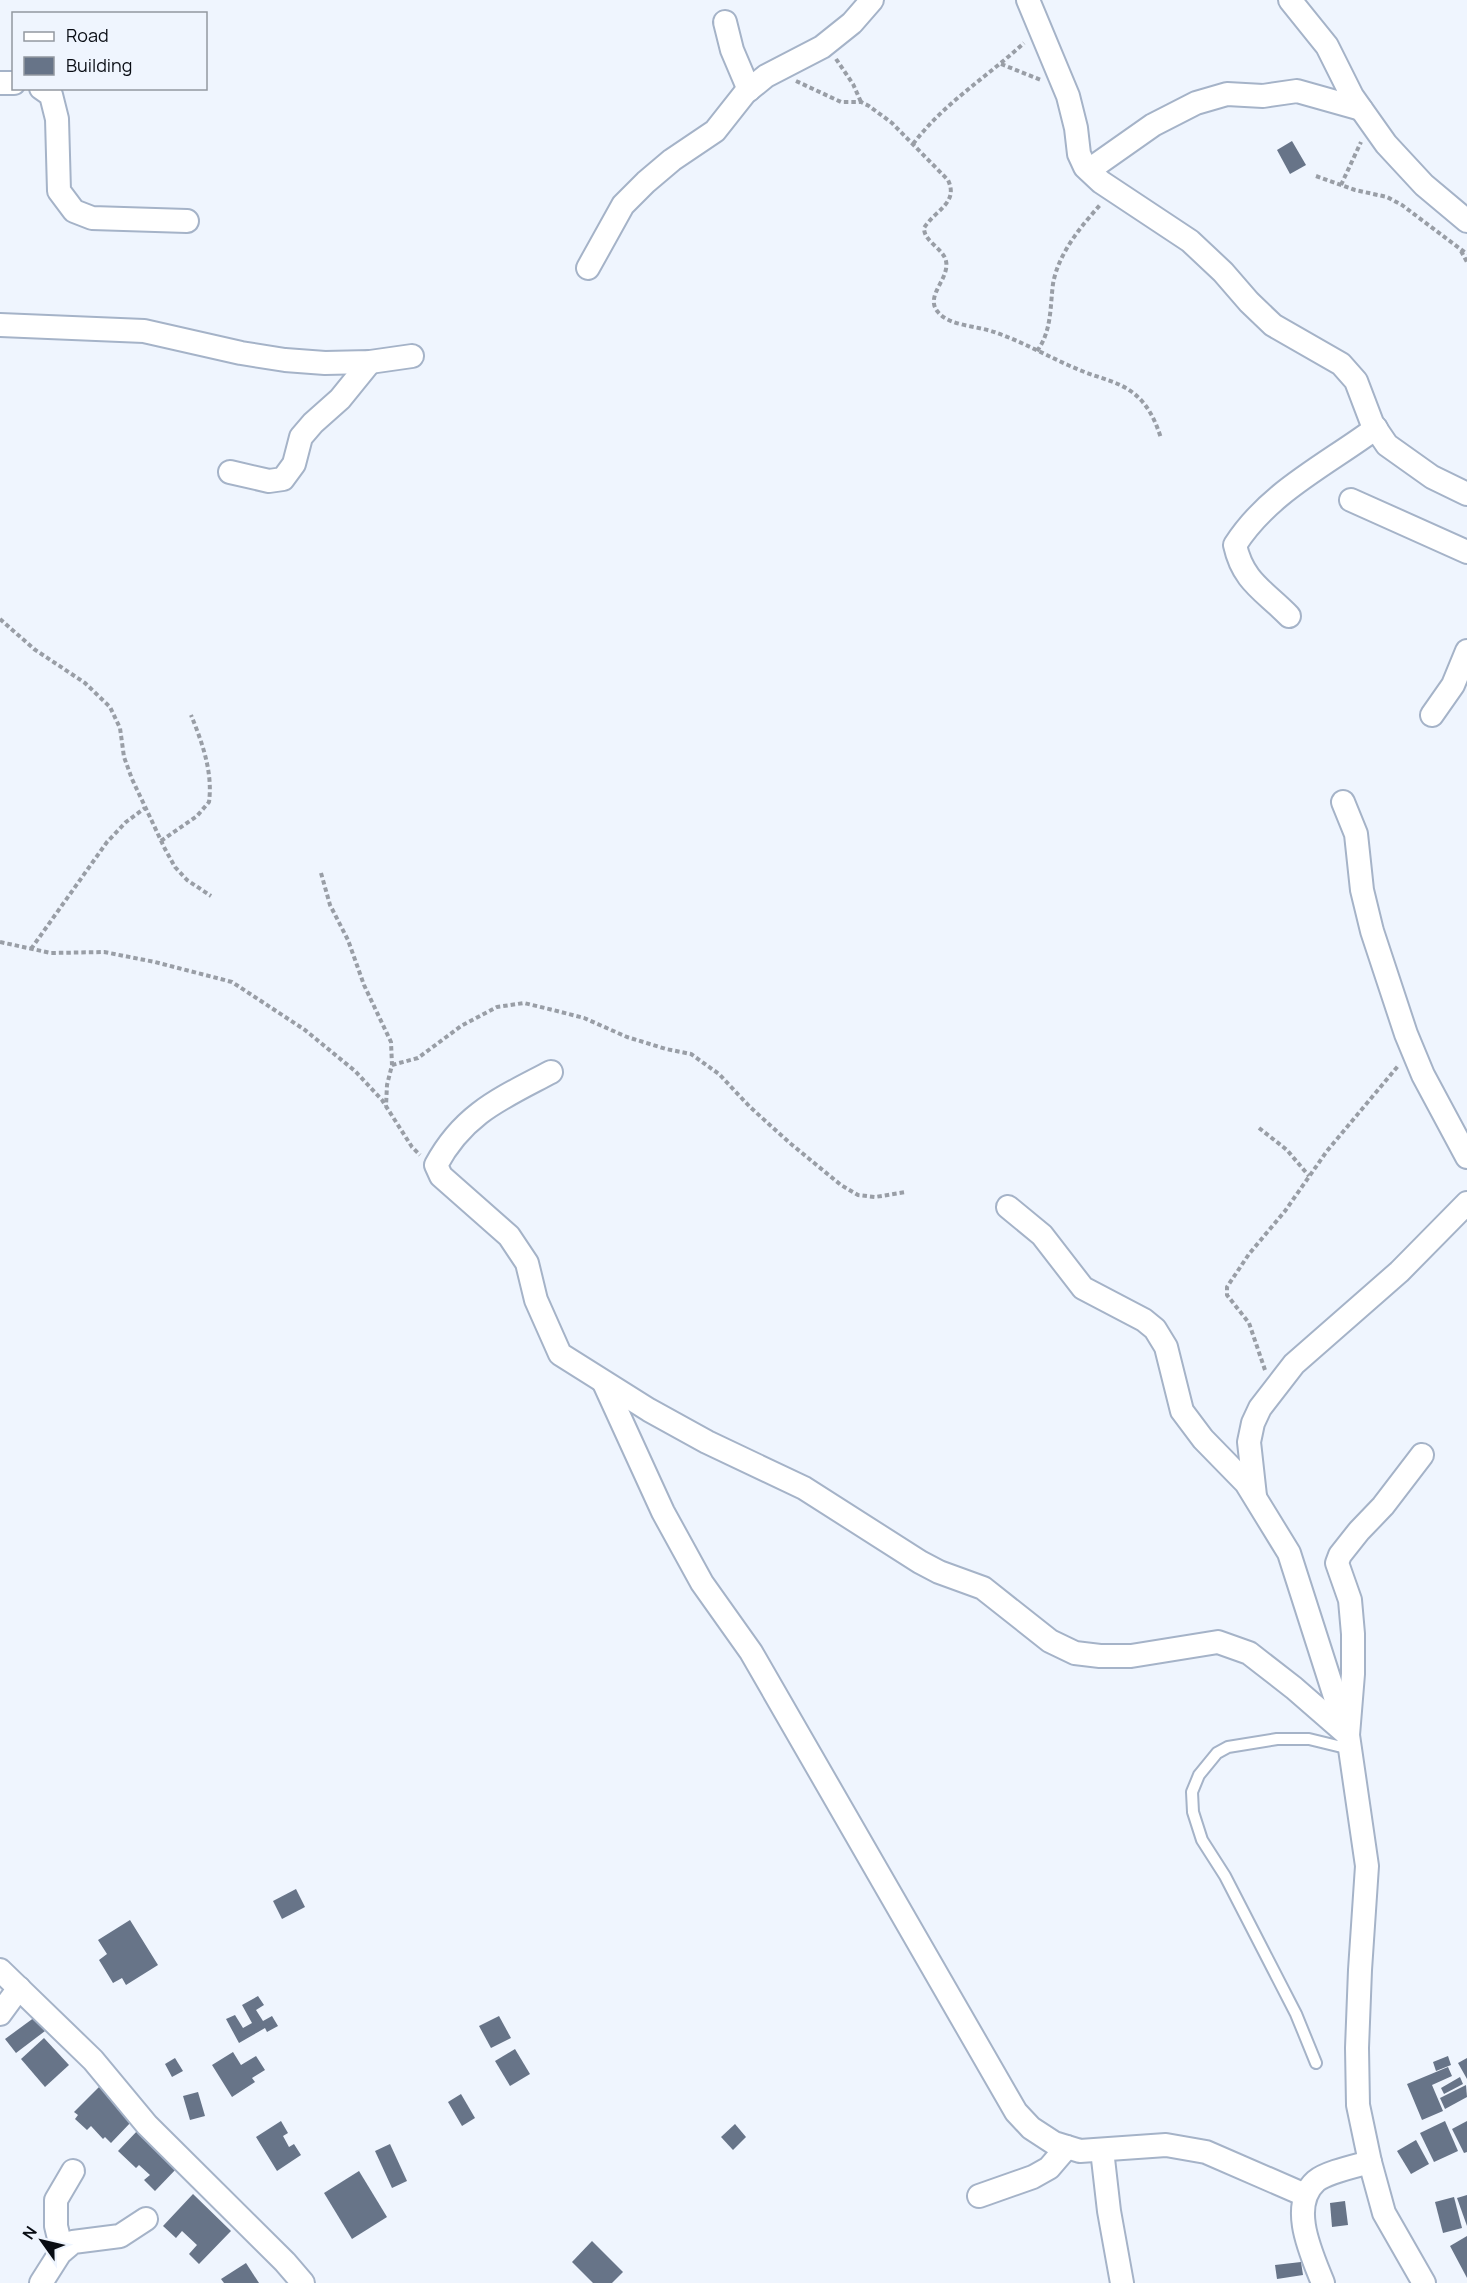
<svg xmlns="http://www.w3.org/2000/svg" width="1467" height="2283" viewBox="0 0 1467 2283" font-family="Manrope,sans-serif">
<style>
.building{fill:#677488}
.lines{fill:none;stroke-linecap:round;stroke-linejoin:round}
.lane-casing{stroke:#a5b3c8;stroke-width:14}
.street-casing{stroke:#a5b3c8;stroke-width:26}
.path{stroke:#999ea6;stroke-width:4;stroke-dasharray:4.5 3;stroke-linecap:butt}
.lane{stroke:#fff;stroke-width:10}
.street{stroke:#fff;stroke-width:22}
</style>
<rect width="100%" height="100%" fill="#eff5fe"/>
<g class="building">
<path d="M1292,141L1306,165L1290,174L1277,150Z"/>
<path d="M296,1889L305,1907L282,1919L273,1901Z"/>
<path d="M130,1920L158,1965L126,1985L122,1978L113,1983L99,1960L107,1954L98,1940Z"/>
<path d="M258,1996L264,2005L256,2010L263,2021L272,2016L278,2026L267,2032L265,2028L239,2043L226,2019L235,2015L243,2028L252,2023L242,2005Z"/>
<path d="M499,2016L511,2038L491,2048L479,2026Z"/>
<path d="M35,2017L45,2031L16,2053L5,2039Z"/>
<path d="M44,2038L69,2065L45,2087L21,2059Z"/>
<path d="M515,2049L530,2074L510,2086L495,2061Z"/>
<path d="M233,2052L241,2065L256,2056L265,2070L252,2078L255,2082L232,2097L212,2065Z"/>
<path d="M1448,2056L1451,2065L1436,2071L1433,2062Z"/>
<path d="M175,2058L183,2071L172,2077L165,2064Z"/>
<path d="M1467,2058V2079L1458,2063Z"/>
<path d="M1448,2067L1452,2076L1432,2085L1443,2111L1422,2120L1407,2084Z"/>
<path d="M1460,2077L1463,2084L1444,2094L1441,2088Z"/>
<path d="M1466,2085L1467,2097L1445,2109L1440,2098Z"/>
<path d="M99,2087L106,2094L111,2089L132,2121L111,2143L105,2137L103,2139L91,2126L87,2130L75,2119L78,2115L74,2112Z"/>
<path d="M198,2092L205,2116L190,2120L183,2096Z"/>
<path d="M461,2094L475,2118L462,2126L448,2102Z"/>
<path d="M281,2121L288,2133L283,2136L289,2147L294,2144L301,2155L277,2171L256,2137Z"/>
<path d="M1445,2121L1458,2151L1434,2162L1420,2133Z"/>
<path d="M1467,2121V2152L1464,2153L1452,2129Z"/>
<path d="M735,2124L746,2137L733,2150L721,2137Z"/>
<path d="M139,2129L178,2167L155,2191L144,2180L150,2175L139,2165L136,2168L118,2151Z"/>
<path d="M1416,2140L1429,2164L1411,2174L1397,2151Z"/>
<path d="M390,2144L407,2181L392,2188L375,2151Z"/>
<path d="M359,2171L387,2217L352,2239L324,2193Z"/>
<path d="M193,2194L231,2231L199,2264L189,2254L197,2245L182,2231L176,2238L163,2226Z"/>
<path d="M1467,2195V2226L1457,2198Z"/>
<path d="M1454,2197L1462,2228L1443,2233L1435,2202Z"/>
<path d="M1345,2201L1348,2225L1332,2227L1330,2203Z"/>
<path d="M1467,2236V2278L1450,2246Z"/>
<path d="M592,2241L623,2272L612,2283H593L572,2262Z"/>
<path d="M1301,2262L1303,2275L1277,2279L1275,2265Z"/>
<path d="M246,2263L259,2283H224L221,2279Z"/>
</g>
<g class="lines">
<defs>
<path id="lane" d="M1316,2063L1296,2014L1225,1876L1202,1840L1193,1812L1192,1792L1199,1775L1217,1753L1228,1747L1277,1739H1309L1350,1749"/>
<g id="street">
<path d="M1028,0L1068,96L1076,128L1079,154L1085,167L1101,182L1190,241L1223,272L1249,302L1273,325L1341,364L1356,381L1372,423L1387,445L1432,477L1467,494"/>
<path d="M1290,0L1327,46L1352,96L1386,144L1424,185L1467,221"/>
<path d="M725,22L732,50L749,90"/>
<path d="M0,83H14"/>
<path d="M41,88L51,95L57,119L59,191L74,211L92,218L187,221"/>
<path d="M1089,170L1153,125L1196,103L1227,94L1263,96L1297,91L1361,109"/>
<path d="M588,268L623,205L646,182L672,160L715,131L745,93L766,76L822,47L852,23L872,0"/>
<path d="M0,325L144,331L241,353L285,360L325,363L370,362L412,356"/>
<path d="M230,472L269,481L283,479L294,464L301,437L313,423L340,399L370,362"/>
<path d="M1351,500L1467,552"/>
<path d="M1289,616C1265,591 1243,582 1235,545C1269,492 1326,465 1376,428"/>
<path d="M1432,715L1453,685L1467,651"/>
<path d="M1343,802L1356,834L1362,890L1372,931L1406,1034L1423,1075L1467,1157"/>
<path d="M551,1072C502,1098 464,1113 436,1165L441,1176L509,1236L527,1263L536,1300L560,1354L649,1410L707,1442L804,1488L920,1562L939,1572L983,1588L1050,1641L1075,1653L1100,1656H1131L1218,1642L1249,1653L1294,1688L1348,1735"/>
<path d="M1008,1207L1042,1235L1083,1288L1144,1320L1155,1329L1166,1347L1182,1411L1203,1439L1246,1483L1289,1553L1345,1728"/>
<path d="M604,1383L663,1512L702,1583L751,1652L1016,2112L1031,2128L1054,2143L1080,2151L1166,2145L1206,2152L1305,2195"/>
<path d="M1422,1455L1383,1506L1359,1531L1340,1555L1337,1563L1350,1600L1353,1634V1674L1348,1735L1367,1866L1360,1970L1357,2048L1358,2105L1370,2162L1384,2213L1424,2283"/>
<path d="M1255,1496L1249,1442L1253,1423L1260,1408L1294,1364L1399,1272L1467,1203"/>
<path d="M0,1970L93,2060L147,2125L285,2262L303,2283"/>
<path d="M0,2014L19,1988"/>
<path d="M1102,2150L1109,2211L1122,2283"/>
<path d="M979,2196L1033,2177L1049,2168L1067,2147"/>
<path d="M62,2251L56,2226V2200L73,2171"/>
<path d="M41,2283L60,2253L73,2242L120,2236L146,2219"/>
<path d="M1323,2283C1312,2255 1288,2206 1316,2181C1327,2172 1356,2166 1370,2162"/>
</g>
</defs>
<use href="#lane" class="lane-casing"/>
<use href="#street" class="street-casing"/>
<g class="path">
<path d="M836,59L853,84L861,102"/>
<path d="M1001,64L1041,80"/>
<path d="M796,81L841,102H861L869,106L892,123L948,180C959,203 935,210 924,228C924,242 943,248 946,261C950,279 924,296 938,312C949,326 978,326 994,332C1024,342 1052,359 1082,371C1099,378 1117,381 1132,392C1148,404 1155,420 1161,438"/>
<path d="M913,144C944,103 987,77 1024,43"/>
<path d="M1316,176L1355,190L1387,197L1402,205L1467,254"/>
<path d="M1341,185L1361,142"/>
<path d="M1461,251L1467,262"/>
<path d="M1037,351C1052,331 1050,306 1053,284C1058,254 1081,226 1101,204"/>
<path d="M0,619L34,649L85,683L110,707L120,728L124,757L132,779L165,849L175,867L187,880L211,896"/>
<path d="M161,841L197,816L209,802C213,772 202,742 191,715"/>
<path d="M321,873L330,905L348,940L364,985L391,1042L392,1065L387,1085L386,1106"/>
<path d="M0,942L51,953L104,952L155,962L232,982L305,1030L355,1071L382,1100L412,1147L420,1155"/>
<path d="M31,949L107,842L126,822L145,808"/>
<path d="M392,1065L418,1058L461,1026L497,1007L524,1003L553,1010L584,1018L627,1037L666,1049L691,1054L719,1074L750,1107L791,1144L841,1185L858,1195L875,1197L906,1192"/>
<path d="M1259,1128L1287,1150L1309,1176"/>
<path d="M1265,1370L1249,1323L1227,1295V1287L1249,1254L1285,1211L1327,1151L1398,1066"/>
</g>
<use href="#lane" class="lane"/>
<use href="#street" class="street"/>
</g>
<rect x="12" y="12" width="195" height="78" fill="#eff5fe" stroke="#9398a0" stroke-width="1.5"/>
<rect x="24" y="32" width="30" height="9" fill="#ffffff" stroke="#9398a0" stroke-width="1.5"/>
<text x="66" y="42" font-size="18" fill="#090d14">Road</text>
<rect x="24" y="57" width="30" height="18" fill="#677488" stroke="#9398a0" stroke-width="1.5"/>
<text x="66" y="72" font-size="18" fill="#090d14">Building</text>
<g transform="translate(42 2241) rotate(304)" stroke="#eff5fe" stroke-width="4.5" paint-order="stroke">
<path d="M0-4.5L10 22L0 15L-10 22Z" fill="#090d14"/>
<text y="-9" font-size="16" font-weight="bold" text-anchor="middle" fill="#090d14">N</text>
</g>
</svg>
